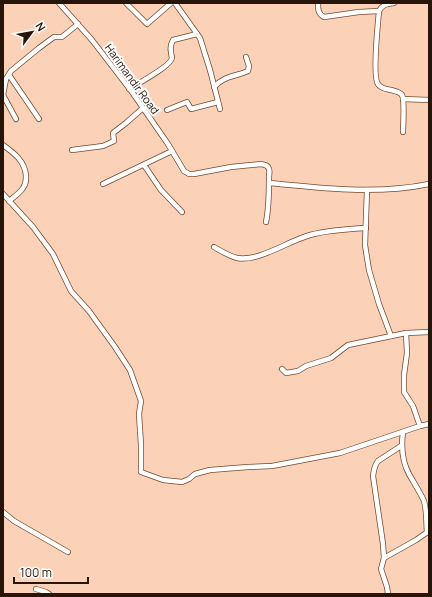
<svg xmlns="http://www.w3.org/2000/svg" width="432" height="597" viewBox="0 0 432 597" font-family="Manrope,sans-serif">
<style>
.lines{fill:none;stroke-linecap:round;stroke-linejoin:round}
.street-casing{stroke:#74482c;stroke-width:6}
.street{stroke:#fff;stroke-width:4.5}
.labels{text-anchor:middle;stroke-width:4;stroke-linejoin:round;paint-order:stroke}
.street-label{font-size:11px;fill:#271509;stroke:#fcfcfc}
</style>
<rect width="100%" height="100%" fill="#fbd2b8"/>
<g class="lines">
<defs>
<g id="street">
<path d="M59,3L92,40L132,92L168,144L184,171L189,174H194L231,167L261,164C265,165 268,165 269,169C270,171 269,175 269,178C269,193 269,208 266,222"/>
<path d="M126,3L147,24L171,3"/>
<path d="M175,3L200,38L210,70L220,109"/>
<path d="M318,3C318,9 318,14 324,17L359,12L379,11"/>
<path d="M394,3C386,4 383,4 379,11C378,23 372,77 378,84C381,89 387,89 391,90C395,91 400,92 402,95C405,101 403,125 403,132"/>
<path d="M9,75L39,119"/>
<path d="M214,87C225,75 235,77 248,71L249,66L246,57"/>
<path d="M129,89C137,84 171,66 172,58C172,57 171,54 171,52C170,48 171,44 173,40L197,34"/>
<path d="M403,99L429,100"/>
<path d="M167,110L187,102L191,109L218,102"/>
<path d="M16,119L3,95L6,79L11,71L39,48L54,37H62L78,24"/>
<path d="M3,145C14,153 25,161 26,176C26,181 26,184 23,188C20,193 14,197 9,201"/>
<path d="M72,150L103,146L114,141L113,133L126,123L143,108"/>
<path d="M144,165L161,190L182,212"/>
<path d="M269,183C322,188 376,195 429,184"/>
<path d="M103,184L172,151"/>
<path d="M367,190L365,245L369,270L379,304L391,336"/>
<path d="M3,194L33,227L53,254L71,291L89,311L115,347L130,370L141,401L139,414L141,445V472L163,480L182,482L189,479L195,474L210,470L248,467L272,466L340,453L420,426L429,424"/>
<path d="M214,247C221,251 229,256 237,258C259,262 288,241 310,235C328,230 347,229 366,228"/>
<path d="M406,333L407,353L404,375V392L413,406L420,426"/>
<path d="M282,369L286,373L298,371L306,366L331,358L348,345L406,333L429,332"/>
<path d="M403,432C401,447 402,461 409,474C414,483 420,492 424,501C427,511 426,522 427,532"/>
<path d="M3,512L14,521L68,552"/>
<path d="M384,558L416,540L429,531"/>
<path d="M36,589L46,592L49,594"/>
<path d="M388,594L387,587L381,569L384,558L383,544L373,476C374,470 374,466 378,461L401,446"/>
</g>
</defs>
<use href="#street" class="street-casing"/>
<use href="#street" class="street"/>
</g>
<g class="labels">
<g class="street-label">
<text transform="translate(132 79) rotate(54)" y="4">Harimandir Road</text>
</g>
</g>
<rect width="432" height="597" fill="none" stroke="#271509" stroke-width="8"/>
<g transform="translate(32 32) rotate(58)" stroke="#fcfcfc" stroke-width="3" paint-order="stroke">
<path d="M0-3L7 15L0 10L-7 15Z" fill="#271509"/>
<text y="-6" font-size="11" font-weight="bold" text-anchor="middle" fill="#271509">N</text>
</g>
<path d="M14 577v6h74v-6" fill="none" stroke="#271509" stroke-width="2"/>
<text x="20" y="577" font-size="12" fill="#271509" stroke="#fcfcfc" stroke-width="3" paint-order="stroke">100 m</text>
</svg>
